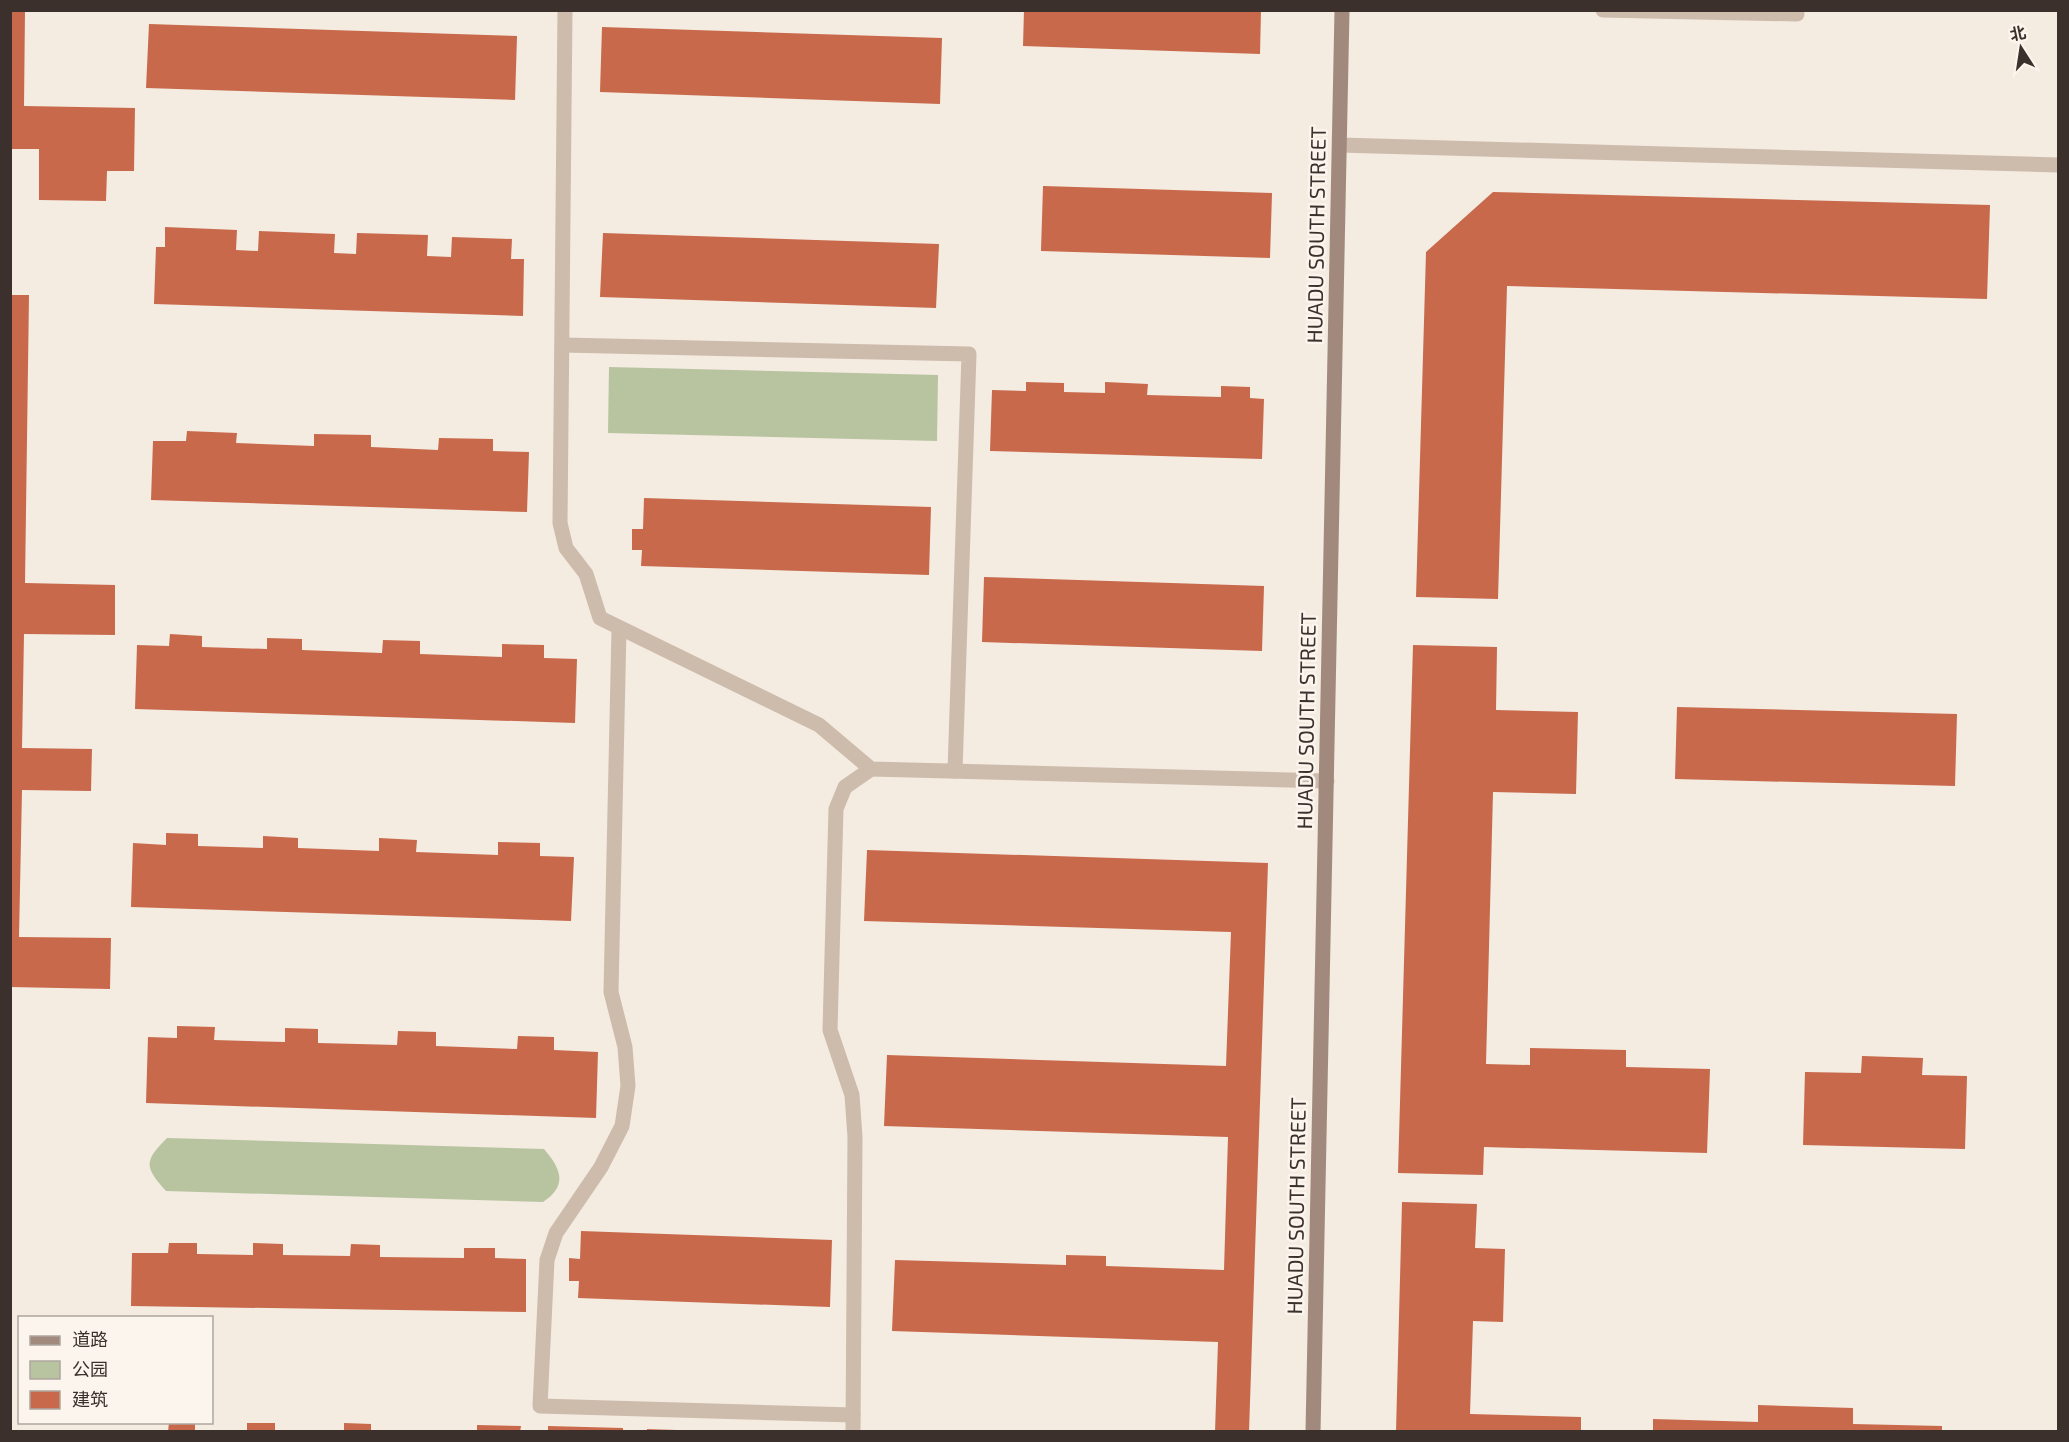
<svg xmlns="http://www.w3.org/2000/svg" width="2069" height="1442" viewBox="0 0 2069 1442" font-family="'Exo 2','Noto Sans SC',sans-serif">
<style>
.green{fill:#b8c4a0}
.building{fill:#c8694b}
.lines{fill:none;stroke-linecap:round;stroke-linejoin:round}
.lane{stroke:#cdbbac;stroke-width:15}
.secondary{stroke:#a18a7d;stroke-width:15}
.labels{text-anchor:middle;stroke-width:5;stroke-linejoin:round;paint-order:stroke}
.street-label{font-size:21px;fill:#3b302b;stroke:#fbf5ee}
</style>
<rect width="100%" height="100%" fill="#f4ebe1"/>
<g class="green">
<path d="M609,367L938,375L937,441L608,433Z"/>
<path d="M167,1138L544,1149C561,1169 568,1185 543,1202L166,1191C144,1167 144,1161 167,1138Z"/>
</g>
<g class="building">
<path d="M10,10H25L24,106L135,108L134,171H107L106,201L39,200V149H10Z"/>
<path d="M1024,10H1261L1260,54L1023,46Z"/>
<path d="M149,24L517,36L515,100L146,88Z"/>
<path d="M602,27L942,38L940,104L600,92Z"/>
<path d="M1043,186L1272,193L1270,258L1041,251Z"/>
<path d="M1493,192L1990,205L1987,299L1507,286L1498,599L1416,597L1426,252Z"/>
<path d="M165,227L237,230L236,250L258,251L259,231L335,234L334,253L356,254L357,233L428,235L427,256L451,257L452,237L512,239L511,259H524L523,316L154,304L156,247H165Z"/>
<path d="M603,233L939,244L936,308L600,297Z"/>
<path d="M10,295H29L25,583L115,585V635L24,634L22,748L92,749L91,791L22,790L19,937L111,938L110,989L10,987Z"/>
<path d="M1026,382L1064,383V392L1105,393V382L1148,384L1147,395L1221,397V386L1250,387V398L1264,399L1262,459L990,451L992,390L1026,391Z"/>
<path d="M187,431L237,433L236,443L314,446V434L371,435V447L438,450L439,438L493,439V451L529,452L527,512L151,500L153,441H186Z"/>
<path d="M644,498L931,507L929,575L641,566L642,550H632V529H643Z"/>
<path d="M984,577L1264,586L1262,651L982,642Z"/>
<path d="M170,634L202,636V647L267,649V638L302,639V650L382,653L383,640L420,641V654L502,657V644L544,645V658L577,659L575,723L135,709L137,645L169,646Z"/>
<path d="M1413,645L1497,647L1496,710L1578,712L1576,794L1493,792L1486,1064L1530,1065V1048L1626,1050V1067L1710,1069L1707,1153L1484,1147L1483,1175L1398,1173Z"/>
<path d="M1677,707L1957,714L1955,786L1675,779Z"/>
<path d="M166,833L198,834V846L263,848V836L298,838V848L379,851V838L417,840L416,852L498,855V842L540,843V856L574,857L571,921L131,907L133,843L166,845Z"/>
<path d="M867,850L1268,863L1249,1432H1215L1218,1342L892,1331L895,1260L1066,1265V1255L1106,1256V1266L1224,1270L1228,1137L884,1126L887,1055L1226,1066L1231,932L864,921Z"/>
<path d="M177,1026L215,1027L214,1040L285,1042V1028L318,1029V1043L397,1045L398,1031L436,1032V1046L517,1049L518,1036L554,1037V1050L598,1052L596,1118L146,1103L148,1037L177,1038Z"/>
<path d="M1862,1056L1923,1058L1922,1075L1967,1076L1965,1149L1803,1145L1805,1072L1861,1073Z"/>
<path d="M1402,1202L1477,1204L1475,1248L1505,1249L1503,1322L1473,1321L1470,1414L1581,1417V1432H1396Z"/>
<path d="M581,1231L832,1240L830,1307L578,1298L579,1281H569V1258L580,1259Z"/>
<path d="M169,1243H197V1254L253,1255V1243L283,1244V1255L350,1256L351,1244L380,1245V1257L464,1258V1248H495V1258L526,1259V1312L131,1306L132,1253H168Z"/>
<path d="M1758,1405L1853,1408V1424L1942,1426V1432H1653V1419L1758,1422Z"/>
<path d="M169,1422H195V1432H168Z"/>
<rect x="247" y="1423" width="28" height="9"/>
<path d="M344,1423L371,1424V1432H344Z"/>
<path d="M477,1425L521,1426L520,1432H477Z"/>
<path d="M548,1426L623,1428V1432H548Z"/>
<path d="M647,1429L677,1430V1432H647Z"/>
</g>
<g class="lines">
<g class="lane">
<path d="M565,10L560,523L566,548L586,574L600,618L819,725L871,769L1327,781"/>
<path d="M1603,10L1797,14"/>
<path d="M1340,145L2058,165"/>
<path d="M563,345L969,354L955,771"/>
<path d="M619,629L611,992L625,1047L628,1086L622,1126L601,1167L556,1233L547,1260L540,1406L853,1415"/>
<path d="M853,1432L855,1137L852,1095L830,1030L836,809L845,787L871,769"/>
</g>
<path class="secondary" d="M1313,1432L1342,10"/>
</g>
<g class="labels">
<g class="street-label">
<text transform="translate(1317 235) rotate(-89)" y="7">HUADU SOUTH STREET</text>
<text transform="translate(1307 721) rotate(-89)" y="7">HUADU SOUTH STREET</text>
<text transform="translate(1297 1206) rotate(-89)" y="7">HUADU SOUTH STREET</text>
</g>
</g>
<rect width="2069" height="1442" fill="none" stroke="#3b302b" stroke-width="24"/>
<rect x="18" y="1316" width="195" height="108" fill="#fbf5ee" stroke="#aea6a0" stroke-width="1.5"/>
<rect x="30" y="1336" width="30" height="9" fill="#a18a7d" stroke="#aea6a0" stroke-width="1.5"/>
<text x="72" y="1346" font-size="18" fill="#3b302b">道路</text>
<rect x="30" y="1361" width="30" height="18" fill="#b8c4a0" stroke="#aea6a0" stroke-width="1.5"/>
<text x="72" y="1376" font-size="18" fill="#3b302b">公园</text>
<rect x="30" y="1391" width="30" height="18" fill="#c8694b" stroke="#aea6a0" stroke-width="1.5"/>
<text x="72" y="1406" font-size="18" fill="#3b302b">建筑</text>
<g transform="translate(2021 48) rotate(348)" stroke="#fbf5ee" stroke-width="4.5" paint-order="stroke">
<path d="M0-4.5L10 22L0 15L-10 22Z" fill="#3b302b"/>
<text y="-9" font-size="16" font-weight="bold" text-anchor="middle" fill="#3b302b">北</text>
</g>
</svg>
